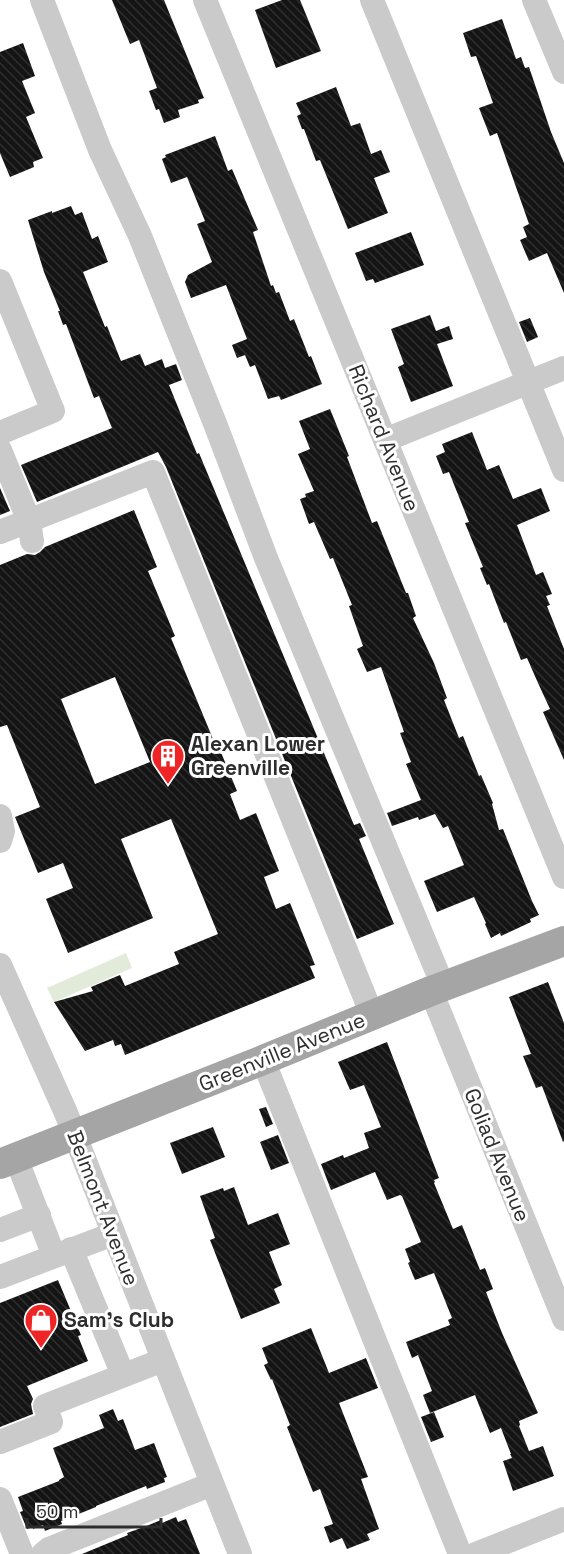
<svg xmlns="http://www.w3.org/2000/svg" width="564" height="1554" viewBox="0 0 564 1554" font-family="'Space Grotesk',sans-serif">
<style>
.park{fill:#e2ebd9}
.building{fill:url(#building-back-hatch);fill-rule:evenodd}
.lines{fill:none;stroke-linecap:round;stroke-linejoin:round}
.minor{stroke:#cacaca;stroke-width:24}
.major{stroke:#a5a5a5;stroke-width:30}
.labels{text-anchor:middle;stroke-width:6;stroke-linejoin:round;paint-order:stroke}
.street-label{font-size:21px;fill:#2d2d2d;stroke:#fff}
.poi-label{font-size:21px;font-weight:bold;fill:#2d2d2d;stroke:#fff;text-anchor:start}
</style>
<defs>
<pattern id="building-back-hatch" width="6" height="6" patternUnits="userSpaceOnUse" patternTransform="scale(1.5)"><rect width="6" height="6" fill="#141414"/><path d="M-1 5l2 2M0 0l6 6M5-1l2 2" fill="none" stroke="#2e2e2e"/></pattern>
</defs>
<rect width="100%" height="100%" fill="#fff"/>
<path class="park" d="M126,953L132,968L54,1002L47,988Z"/>
<g class="building">
<path d="M112,0H164L204,98L198,100L199,103L178,110L180,117L164,123L159,109L156,110L149,91L157,88L139,40L130,44Z"/>
<path d="M282,0H300L321,51L276,68L255,10Z"/>
<path d="M502,19L516,59L521,57L525,68L529,67L551,132L564,163V293L547,253L529,261L520,240L527,237L523,227L529,224L497,133L490,136L479,108L493,103L476,56L471,57L463,33Z"/>
<path d="M23,43L35,76L22,81L35,113L26,117L43,158L33,162L34,167L10,177L0,153V52Z"/>
<path d="M336,87L351,126L360,123L371,154L381,150L390,172L374,178L388,213L348,229L320,160L316,161L304,129H302L297,116L301,114L296,103Z"/>
<path d="M215,136L228,171L232,169L258,230L253,232L271,286L273,285L276,293L279,292L290,321L294,319L309,357L311,356L322,384L281,400L279,396L268,399L255,365L250,367L245,355L237,358L232,345L247,339L226,285L191,298L185,282L188,275L212,262L197,224L205,221L187,177L171,183L162,159L166,157L165,155Z"/>
<path d="M71,206L75,215L82,212L92,239L98,236L108,262L83,272L105,327L107,326L121,361L140,354L145,366L162,359L165,368L176,364L182,380L169,385L197,454L199,453L354,825L360,823L366,836L359,839L394,924L357,939L166,467L158,452L37,502L21,465L112,428L99,396L94,398L66,324L63,325L58,311H60L44,272L28,220L52,211V213Z"/>
<path d="M411,232L424,265L375,283L373,279L366,281L355,253Z"/>
<path d="M430,315L436,331L449,326L453,339L437,344L453,386L411,402L398,367L404,364L391,329Z"/>
<path d="M530,318L538,337L527,342L519,322Z"/>
<path d="M330,409L349,456L347,457L372,523L377,521L406,593H408L416,616L413,618L434,663L447,698L444,700L459,738L463,736L479,776L481,775L493,803L492,804L499,830L503,829L532,901L539,915L530,919L531,922L501,936L500,933L491,938L485,924L486,923L474,897L437,912L424,881L464,865L448,826L443,828L435,814L419,820L418,817L392,826L387,813L421,800L406,764L411,762L400,733L404,732L381,667L367,672L357,649L363,646L349,606L352,605L333,558L330,559L314,522L309,524L300,499L306,497L305,494L314,491L298,454L310,449L299,421Z"/>
<path d="M472,432L487,470L499,465L513,499L541,488L550,511L517,525L536,575L543,572L552,594L546,596L550,605L547,606L564,649V760L543,712L550,709L538,683L527,658L521,660L506,622L504,623L489,584L487,585L480,568L483,567L465,523L469,522L449,472L443,474L436,456L445,452L442,444Z"/>
<path d="M0,488L10,511L0,515Z"/>
<path d="M134,510L157,567L148,571L175,636L171,638L218,751L220,750L237,791L230,794L240,820L256,813L279,871L264,877L276,909L290,903L315,965L310,966L315,978L125,1055L121,1044L115,1046L113,1040L85,1051L54,1002L93,991L91,987L120,975L125,986L179,964L174,952L218,934L171,819L121,839L153,918L68,953L46,899L73,888L63,863L38,873L15,817L40,807L7,725L0,727V565L27,554L35,555L40,552L45,547ZM115,677L150,762L95,784L61,699Z"/>
<path d="M548,982L564,1023V1141L563,1142L542,1086L536,1088L523,1056L531,1054L509,997Z"/>
<path d="M387,1042L439,1178L434,1180L435,1182L434,1183L453,1229L462,1225L480,1270L485,1268L493,1289L486,1292L502,1333L538,1413L519,1421L520,1425L519,1426L529,1451L543,1446L554,1476L513,1491L503,1461L512,1458L510,1454H511L501,1428L490,1433L475,1395L430,1413L423,1395L432,1391L418,1355L412,1358L406,1342L450,1325L448,1320L452,1318L434,1273L415,1280L408,1263L410,1262L405,1249L421,1242L402,1196L400,1195L387,1200L375,1172L331,1190L321,1164L343,1155L344,1158L369,1148L364,1133L381,1127L364,1085L350,1090L338,1062Z"/>
<path d="M266,1107L273,1124L266,1127L259,1109Z"/>
<path d="M213,1127L225,1157L182,1174L170,1143Z"/>
<path d="M278,1135L289,1163L271,1170L260,1142Z"/>
<path d="M234,1187L248,1225L278,1213L290,1244L269,1252L282,1285L274,1289L280,1303L241,1319L210,1240L215,1238L200,1196L223,1188L224,1191Z"/>
<path d="M58,1280L81,1335L78,1336L88,1361L27,1386L33,1399L31,1404L33,1414L0,1427V1303Z"/>
<path d="M311,1328L329,1373L366,1358L378,1388L339,1403L368,1477L361,1479L379,1529L367,1534L370,1540L347,1549L342,1538L330,1543L324,1527L333,1524L320,1489L313,1492L287,1427L290,1425L272,1379L271,1380L264,1365L268,1363L262,1348Z"/>
<path d="M113,1409L118,1421L123,1419L135,1450L154,1443L167,1477L164,1478L165,1482L147,1489L146,1486L96,1506V1507L61,1521L62,1524L45,1531L43,1525L33,1529V1527L27,1529L20,1512L23,1511L18,1497L59,1481V1480L64,1477L53,1448L104,1428L99,1415Z"/>
<path d="M434,1412L444,1437L431,1442L421,1417Z"/>
<path d="M176,1517L178,1522L186,1519L200,1554H82L128,1535L127,1533L144,1527L161,1520L162,1523Z"/>
</g>
<g class="lines">
<g class="minor">
<path d="M42,0L100,150L140,236L216,426L266,558L443,986"/>
<path d="M205,0L564,877"/>
<path d="M372,0L564,470"/>
<path d="M534,0L564,72"/>
<path d="M0,281L53,411L0,433"/>
<path d="M385,440L564,368"/>
<path d="M0,450L29,521L32,541"/>
<path d="M0,532L153,472L372,1015"/>
<path d="M0,816L3,831L0,841"/>
<path d="M0,965L66,1113L240,1554"/>
<path d="M431,991L564,1319"/>
<path d="M263,1060L460,1554"/>
<path d="M16,1158L54,1256"/>
<path d="M0,1230L39,1215"/>
<path d="M71,1249L123,1375"/>
<path d="M0,1277L113,1234"/>
<path d="M0,1442L51,1422L45,1406L163,1360"/>
<path d="M0,1499L22,1554"/>
<path d="M43,1554L49,1549L212,1484"/>
<path d="M476,1554L564,1519"/>
</g>
<path class="major" d="M0,1164L263,1060L431,991L564,941"/>
</g>
<defs>
<symbol id="building-pin" viewBox="-11 -11 22 30"><path d="M0 17L-7.5 6A9.5 9.5 0 1 1 7.5 6Z" fill="#ee2425" stroke="#fff"/><path d="M-4-6H4V6H1V3H-1V6H-4ZM-2.5-4.3h1.7v1.8h-1.7ZM.8-4.3h1.7v1.8H.8ZM-2.5-1h1.7V.8h-1.7ZM.8-1h1.7V.8H.8Z" fill="#fff"/></symbol>
<symbol id="shop-pin" viewBox="-11 -11 22 30"><path d="M0 17L-7.5 6A9.5 9.5 0 1 1 7.5 6Z" fill="#ee2425" stroke="#fff"/><path d="M-5-2.5h2.3a2.7 3.5 0 0 1 5.4 0H5L5.5 6h-11ZM-1.5-2.5h3a1.5 2.3 0 0 0-3 0Z" fill="#fff"/></symbol>
</defs>
<g fill-rule="evenodd">
<use href="#building-pin" x="149" y="737" width="38" height="52"/>
<use href="#shop-pin" x="22" y="1301" width="38" height="52"/>
</g>
<g class="labels">
<g class="street-label">
<text transform="translate(384 438) rotate(68)" y="7">Richard Avenue</text>
<text transform="translate(282 1052) rotate(-22)" y="7">Greenville Avenue</text>
<text transform="translate(497 1155) rotate(68)" y="7">Goliad Avenue</text>
<text transform="translate(103 1208) rotate(69)" y="7">Belmont Avenue</text>
</g>
<g class="poi-label">
<text x="191" y="751">Alexan Lower<tspan x="191" dy="24">Greenville</tspan></text>
<text x="64" y="1327">Sam's Club</text>
</g>
</g>
<path d="M27 1518v9h134v-9" fill="none" stroke="#2d2d2d" stroke-width="3"/>
<text x="36" y="1518" font-size="18" fill="#2d2d2d" stroke="#ffffff" stroke-width="4.5" paint-order="stroke">50 m</text>
</svg>
